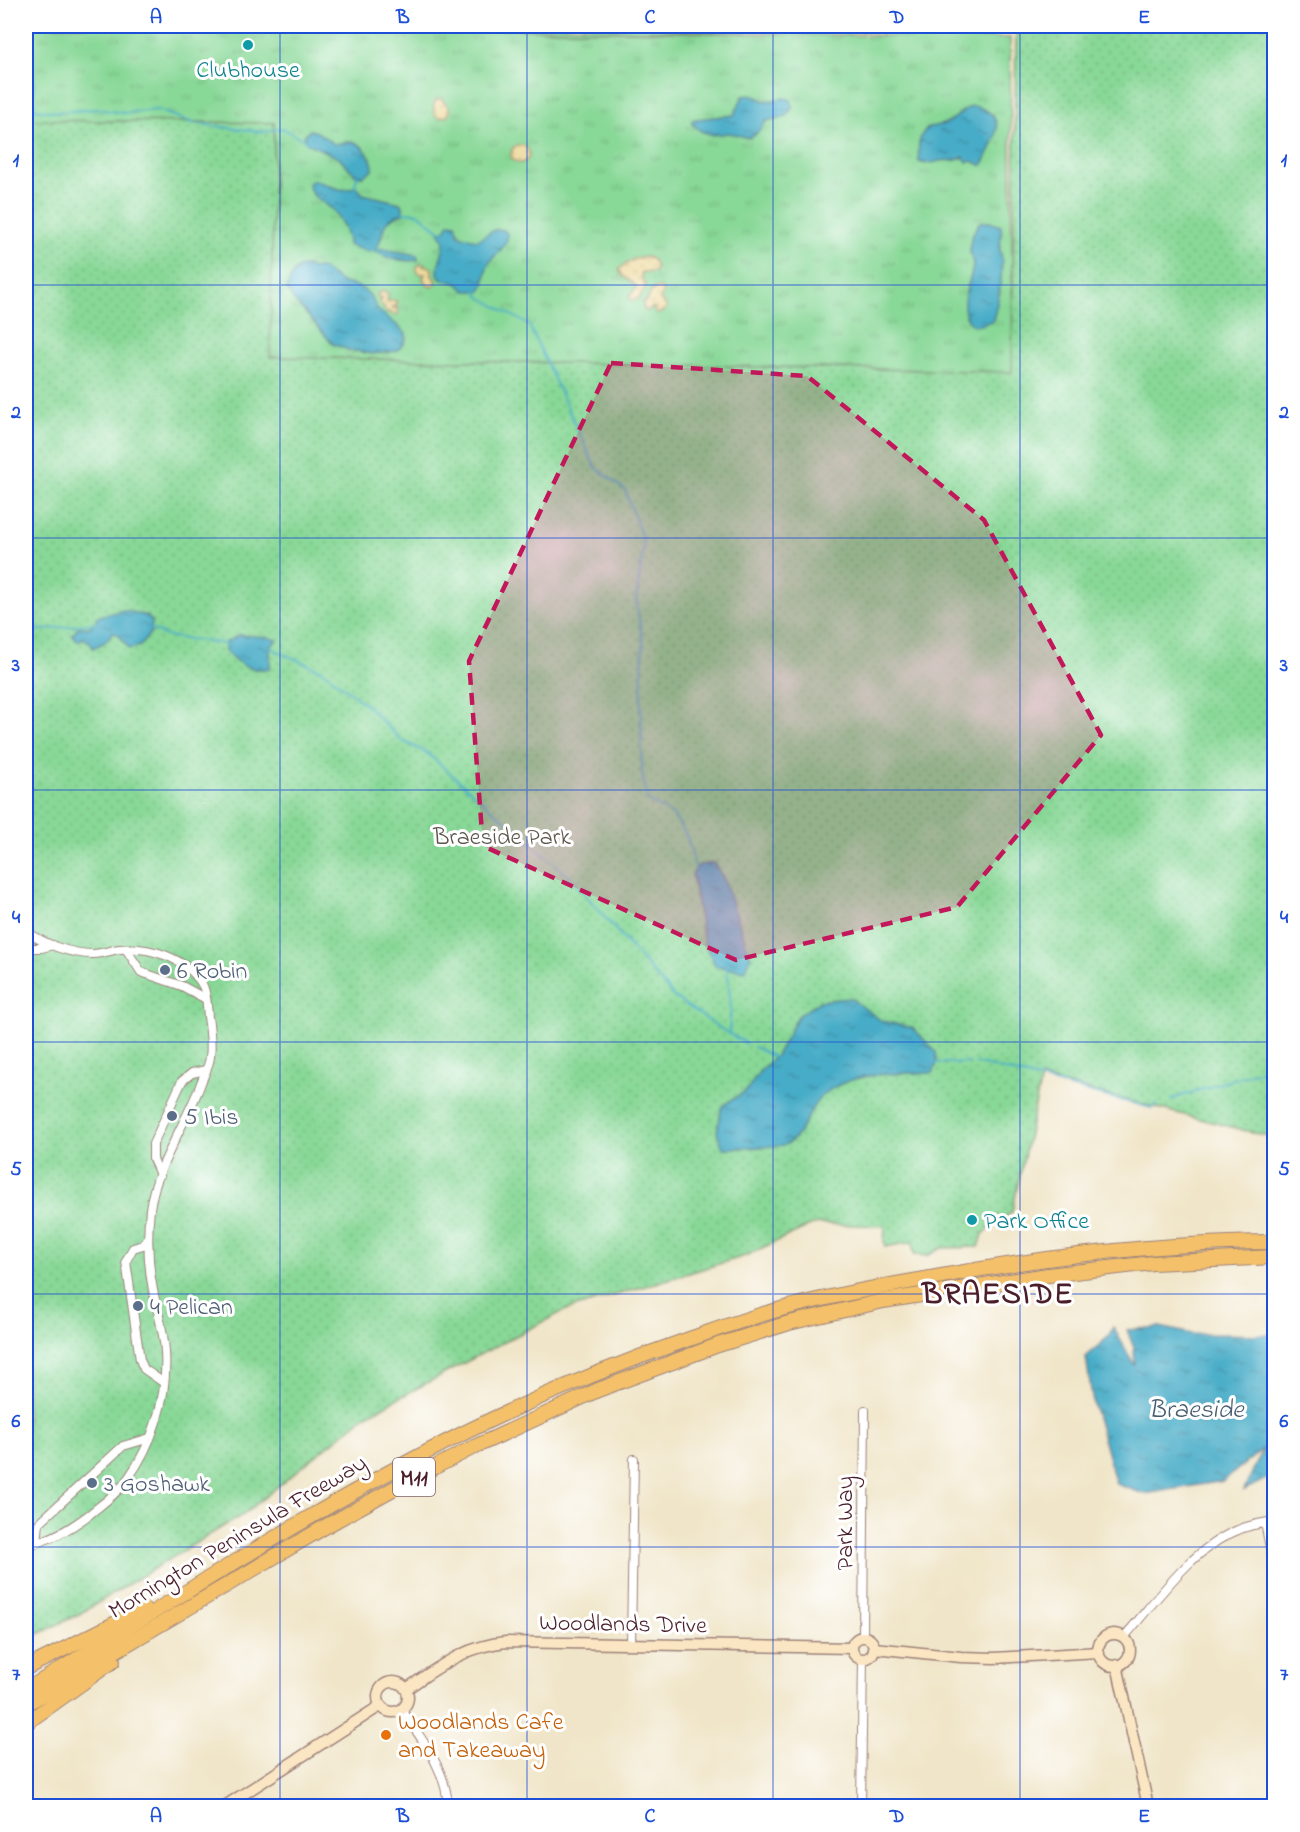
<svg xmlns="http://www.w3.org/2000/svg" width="1300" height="1832" viewBox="0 0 1300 1832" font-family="'Indie Flower',sans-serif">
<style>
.grass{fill:url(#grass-tufts);stroke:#697c61;stroke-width:1.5}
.sand{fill:url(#sand-dots);stroke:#9c7c64;stroke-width:1.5}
.park{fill:url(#park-dots);stroke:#697c61;stroke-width:1.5}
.pitch{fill:#88d897;stroke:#697c61;stroke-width:1.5}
.water{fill:url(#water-ripples);stroke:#486679;stroke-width:1.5}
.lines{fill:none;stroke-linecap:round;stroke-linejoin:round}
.stream{stroke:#47acc7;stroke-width:2}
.street-casing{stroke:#9d827a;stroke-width:10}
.secondary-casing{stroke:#9d827a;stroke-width:13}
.highway-casing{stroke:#9d827a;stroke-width:16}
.street{stroke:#fff;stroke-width:8}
.secondary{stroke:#fbe6c3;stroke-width:10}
.highway{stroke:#f4c16a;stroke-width:14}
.marked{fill:#c2185b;fill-opacity:0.2;stroke:#c2185b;stroke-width:4.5;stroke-dasharray:12 8;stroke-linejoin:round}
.grid{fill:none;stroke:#1d4ed8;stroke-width:1.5;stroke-opacity:0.55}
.culture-dot{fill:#0f9aa8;stroke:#fff;stroke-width:2}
.service-dot{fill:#5c6f8a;stroke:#fff;stroke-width:2}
.food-dot{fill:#e8710a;stroke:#fff;stroke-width:2}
.labels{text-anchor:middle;stroke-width:6;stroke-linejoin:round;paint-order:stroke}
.shield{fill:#fff;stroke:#80626b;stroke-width:1.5}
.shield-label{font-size:22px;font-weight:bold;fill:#4a1f2b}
.culture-label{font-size:24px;fill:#0d838f;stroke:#fff}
.park-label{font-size:24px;fill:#5d564b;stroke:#fff}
.service-label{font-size:24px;fill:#4e5e75;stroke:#fff;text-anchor:start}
.street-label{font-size:24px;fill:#4a1f2b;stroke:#fff}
.food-label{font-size:24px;fill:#c56008;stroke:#fff;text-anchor:start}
.water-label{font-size:26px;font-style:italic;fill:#495e71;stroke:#fff}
.district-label{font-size:30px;font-weight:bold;letter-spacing:1.5px;fill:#4a1f2b;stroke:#fff}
.neatline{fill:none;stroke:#1d4ed8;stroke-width:2}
.grid-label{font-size:20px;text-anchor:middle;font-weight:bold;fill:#1d4ed8}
</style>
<defs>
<pattern id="grass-tufts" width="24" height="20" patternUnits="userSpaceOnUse" patternTransform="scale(1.5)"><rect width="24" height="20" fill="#88d897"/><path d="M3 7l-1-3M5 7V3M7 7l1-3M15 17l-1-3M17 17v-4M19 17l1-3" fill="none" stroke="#77b982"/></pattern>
<pattern id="sand-dots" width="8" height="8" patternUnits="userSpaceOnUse" patternTransform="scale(1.5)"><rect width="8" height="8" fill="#eeda9e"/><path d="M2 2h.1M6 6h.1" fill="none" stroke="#cebb88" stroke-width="1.8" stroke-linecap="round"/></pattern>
<pattern id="park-dots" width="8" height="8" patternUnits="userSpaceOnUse" patternTransform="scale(1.5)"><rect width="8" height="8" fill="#88d897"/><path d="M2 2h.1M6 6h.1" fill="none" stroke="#77b982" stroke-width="1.8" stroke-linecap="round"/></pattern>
<pattern id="water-ripples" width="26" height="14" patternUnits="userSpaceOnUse" patternTransform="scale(1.5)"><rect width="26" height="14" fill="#47acc7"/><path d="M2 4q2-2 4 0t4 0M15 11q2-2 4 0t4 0" fill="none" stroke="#3d8ba2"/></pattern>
</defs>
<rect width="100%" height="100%" fill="#fff"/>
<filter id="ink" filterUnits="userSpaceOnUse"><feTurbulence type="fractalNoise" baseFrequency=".0167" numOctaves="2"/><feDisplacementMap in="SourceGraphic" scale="12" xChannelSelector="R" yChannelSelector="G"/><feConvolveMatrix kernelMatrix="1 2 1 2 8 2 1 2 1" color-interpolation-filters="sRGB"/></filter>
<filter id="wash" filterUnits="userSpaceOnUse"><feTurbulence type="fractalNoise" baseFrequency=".008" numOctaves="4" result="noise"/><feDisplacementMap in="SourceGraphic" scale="24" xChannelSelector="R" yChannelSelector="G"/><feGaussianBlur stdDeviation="1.35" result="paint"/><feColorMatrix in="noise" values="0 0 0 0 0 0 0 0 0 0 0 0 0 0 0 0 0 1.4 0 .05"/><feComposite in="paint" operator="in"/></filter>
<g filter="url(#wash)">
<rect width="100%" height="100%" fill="#f0e5c8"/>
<path class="grass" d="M26,26H333L1010,38L1013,372L270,357L274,123L26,120Z"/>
<g class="sand">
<path d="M441,99L448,106L450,112L447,116L439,118C433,114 432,106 436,100Z"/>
<circle cx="520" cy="154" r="9"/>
<path d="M645,257C652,257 655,263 656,269L654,272H642L641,276L646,287L639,298L633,301L630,299L629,296L635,290L636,286L622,275L619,269L634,259Z"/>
<path d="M421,264L432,268V276L437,282L433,287L429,286L423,279L425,274H421L417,271V267Z"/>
<path d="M661,288L663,292L660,300L666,305V309L658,314L655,313L654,307L647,311L644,310L643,302L647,301C650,293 652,287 661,288Z"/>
<path d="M384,291L388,296L387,301H397V306L392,307L398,309V314L394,315L390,312H387L384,309V306L381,305L380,301L382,299H379L377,294Z"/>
</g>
<path class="park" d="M1016,26H1274V1138L1041,1078L1012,1212L983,1234L979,1247L941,1248L927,1256L914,1254L912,1242L885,1247L884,1242L885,1226L820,1224L809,1226L745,1256L566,1310L496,1346L365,1416L244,1514L81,1613L26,1640V120L274,123L270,357L1012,372Z"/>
<path class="pitch" d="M335,26H1010V33L591,30Z"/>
<g class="water">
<path d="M751,95L765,101L784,98L791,100L792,108L787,116L767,121L755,135L749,138L730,133L712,135L701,131L692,124V120L696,119L734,115L743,96Z"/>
<path d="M973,106C1012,114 994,143 982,166L973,161L967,162L964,157C952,163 948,159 939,161C931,163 928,165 919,162C918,151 917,133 930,127C936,125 942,126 949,122C958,117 962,109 973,106Z"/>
<path d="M310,130L317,132L334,144C340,143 349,141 354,142C364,145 373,159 373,169L363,176H357L339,158L307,143L304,136Z"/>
<path d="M314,180C328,184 342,195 356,186L363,194L400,203L403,206V213C378,223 387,227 377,248L417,255L418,260C406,262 385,259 376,251L368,252L348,245C349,236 340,218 333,210C324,201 309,198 309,183Z"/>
<path d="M980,222H990L1001,226C1002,234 1001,237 1000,245C999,249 1001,254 1002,259C1002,280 999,300 993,320C982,325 972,331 966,316C959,298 971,284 973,266C973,261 971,257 970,252C969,240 973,231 980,222Z"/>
<path d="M449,223L456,224L459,235C483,242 474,242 494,230H504L508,235C507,247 496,253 489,263C484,272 487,283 481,291H465L457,283L443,280L438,274C437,255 451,246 439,232L445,230Z"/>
<path d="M307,266L312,269L321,268L343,283L357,286L364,290L369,294L378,310L398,326L406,334L404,344L396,351L373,354L349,350L333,344L293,299L287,289C291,277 292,268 307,266Z"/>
<path d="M124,610L146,616L152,621L151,632L140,646L129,649L119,635L113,632L105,642L93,648L90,642L83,638L79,641L72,635L79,627L88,628L97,622L96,617Z"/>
<path d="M239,635L267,637L277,640L270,647V668C251,673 237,664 225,650V643Z"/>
<path d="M714,863L724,879L751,958L745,971L716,966L704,944L692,874L699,865Z"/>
<path d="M850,998L882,1021L913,1028L936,1052L937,1063L933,1073C898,1073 849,1071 822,1096C807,1109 806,1132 787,1144C781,1148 734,1147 723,1148L717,1132L722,1106L746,1091L760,1071L776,1056L798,1016L820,1001Z"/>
<path d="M1113,1327L1135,1366L1134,1348L1127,1330L1160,1327L1192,1334L1274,1335V1475L1244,1490L1263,1449L1223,1481L1144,1494L1116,1484L1093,1403L1086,1357L1108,1337Z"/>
</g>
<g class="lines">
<g class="stream">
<path d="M26,27L32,28L34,109L57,112L96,109L124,113L157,110L193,123L262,132L282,128L309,143"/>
<path d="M355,187L357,175"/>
<path d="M401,212L418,213L442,233"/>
<path d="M476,290L480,297L529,325L595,467L625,490L644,544L636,601L643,642L641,706L642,774L648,801L673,815L687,837L696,870"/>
<path d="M150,628L166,636L226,644"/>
<path d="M26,632L97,623"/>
<path d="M268,647L325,672L366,705L401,740L427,753L570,877L674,997L729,1034L746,1043"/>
<path d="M727,967L731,1008L729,1034"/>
<path d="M754,1047L776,1058"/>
<path d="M934,1063H969"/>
<path d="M976,1063L1152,1108L1156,1104"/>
<path d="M1172,1099L1274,1066"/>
</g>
</g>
</g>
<g filter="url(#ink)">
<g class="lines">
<defs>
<g id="street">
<path d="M26,931C44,944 70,954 93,954C102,954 111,950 120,949C149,946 188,958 203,986C207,994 207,1007 208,1017C210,1030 212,1044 210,1057C209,1066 204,1075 201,1083C187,1122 155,1168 150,1209C147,1235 148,1264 153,1290C157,1311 164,1331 165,1352C168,1397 153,1444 127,1480C118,1493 102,1504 90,1514C70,1529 50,1541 26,1545"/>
<path d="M26,948H41L53,945"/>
<path d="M126,949L141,972L182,986L206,999"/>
<path d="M160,1175L153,1159V1144L182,1081L192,1073L206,1070"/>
<path d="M148,1239L143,1245L133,1248L126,1261L140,1360L144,1369L164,1383"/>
<path d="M1265,1523L1274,1567"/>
<path d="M37,1543L39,1523L123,1446L150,1438"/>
<path d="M863,1637L865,1410"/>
<path d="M1124,1637C1156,1601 1192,1548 1238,1530C1249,1525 1263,1523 1274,1521"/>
<path d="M631,1644L634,1459"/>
<path d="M402,1710C422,1740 446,1769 448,1806"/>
<path d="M861,1806L863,1659"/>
</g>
<g id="secondary">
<circle cx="1114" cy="1650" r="16"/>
<circle cx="863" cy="1648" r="11"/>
<path d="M874,1648L961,1657L994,1658L1099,1652"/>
<path d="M1117,1665L1148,1806"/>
<circle cx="393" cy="1697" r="15"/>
<path d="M406,1689C439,1667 465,1646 506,1642L851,1648"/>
<path d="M225,1806L380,1706"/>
</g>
<g id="highway">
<path d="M26,1668L144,1609"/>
<path d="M26,1690C171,1603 312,1509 464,1433C538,1396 611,1366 689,1339C721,1328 753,1316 785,1308C831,1296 878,1287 925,1279C1040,1257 1157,1243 1274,1242"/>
<path d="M26,1704L328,1525L400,1485L470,1449L598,1390L718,1345L789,1323L883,1301L1048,1275L1153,1263L1274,1257"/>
<path d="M26,1723L113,1661"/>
</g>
</defs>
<use href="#street" class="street-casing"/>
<use href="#secondary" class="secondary-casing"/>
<use href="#highway" class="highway-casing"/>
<use href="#street" class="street"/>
<use href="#secondary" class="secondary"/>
<use href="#highway" class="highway"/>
</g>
</g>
<path class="marked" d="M611,363L807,376L984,520L1101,735L957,907L736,960L483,846L469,661Z"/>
<path class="grid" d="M280,26V1806M527,26V1806M773,26V1806M1020,26V1806M26,285H1274M26,538H1274M26,790H1274M26,1042H1274M26,1294H1274M26,1547H1274"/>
<g class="culture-dot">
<circle cx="248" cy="45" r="6"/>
<circle cx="972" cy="1220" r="6"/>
</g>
<g class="service-dot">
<circle cx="165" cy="970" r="6"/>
<circle cx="172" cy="1116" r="6"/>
<circle cx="138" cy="1306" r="6"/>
<circle cx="92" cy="1483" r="6"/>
</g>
<circle class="food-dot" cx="386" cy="1735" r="6"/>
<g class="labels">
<rect class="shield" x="393" y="1458" width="42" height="38" rx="4.5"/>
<g class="shield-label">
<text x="414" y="1485">M11</text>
</g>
<g class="culture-label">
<text x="248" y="77">Clubhouse</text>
<text x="984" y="1228" text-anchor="start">Park Office</text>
</g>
<g class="park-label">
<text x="502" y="844">Braeside Park</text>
</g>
<g class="service-label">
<text x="177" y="978">6 Robin</text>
<text x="184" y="1124">5 Ibis</text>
<text x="150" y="1314">4 Pelican</text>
<text x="104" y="1491">3 Goshawk</text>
</g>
<g class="street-label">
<text transform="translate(844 1523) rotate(-90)" y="8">Park Way</text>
<text transform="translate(237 1536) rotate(-31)" y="8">Mornington Peninsula Freeway</text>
<text transform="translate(623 1623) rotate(1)" y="8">Woodlands Drive</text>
</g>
<g class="food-label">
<text x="398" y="1729">Woodlands Cafe<tspan x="398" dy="28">and Takeaway</tspan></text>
</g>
<g class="water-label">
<text x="1196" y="1417">Braeside</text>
</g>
<g class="district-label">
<text x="998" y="1303">BRAESIDE</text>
</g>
</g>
<rect width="1300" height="1832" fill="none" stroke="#fff" stroke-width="66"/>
<rect x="33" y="33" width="1234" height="1766" class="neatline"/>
<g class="grid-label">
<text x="156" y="23">A</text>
<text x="403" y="23">B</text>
<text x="650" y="23">C</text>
<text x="897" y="23">D</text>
<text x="1144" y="23">E</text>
<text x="16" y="166">1</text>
<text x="1284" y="166">1</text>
<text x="16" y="418">2</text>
<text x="1284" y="418">2</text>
<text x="16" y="671">3</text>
<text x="1284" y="671">3</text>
<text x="16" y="923">4</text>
<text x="1284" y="923">4</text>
<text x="16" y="1175">5</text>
<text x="1284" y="1175">5</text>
<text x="16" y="1427">6</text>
<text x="1284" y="1427">6</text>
<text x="16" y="1680">7</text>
<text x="1284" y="1680">7</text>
<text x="156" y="1822">A</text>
<text x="403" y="1822">B</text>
<text x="650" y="1822">C</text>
<text x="897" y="1822">D</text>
<text x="1144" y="1822">E</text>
</g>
</svg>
